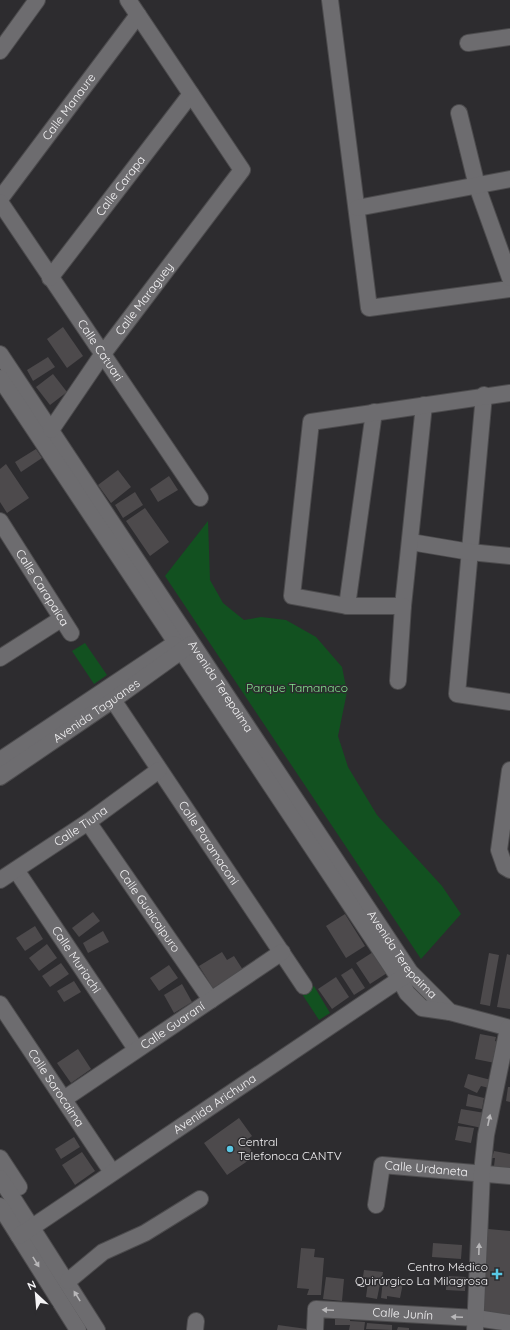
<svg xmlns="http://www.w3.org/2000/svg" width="510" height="1330" viewBox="0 0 510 1330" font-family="Quicksand,sans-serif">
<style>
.green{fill:#125120}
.building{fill:#4d4a4c}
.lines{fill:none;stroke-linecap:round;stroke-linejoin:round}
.minor-casing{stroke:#4c4b4d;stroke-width:18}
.minor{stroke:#6d6c6f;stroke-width:16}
.oneway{fill:#b8b7b9}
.poi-dot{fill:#59c8e5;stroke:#2d2c2f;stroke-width:1.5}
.labels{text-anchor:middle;stroke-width:3;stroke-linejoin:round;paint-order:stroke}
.street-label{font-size:12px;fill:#f5f4f6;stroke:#2d2c2f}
.park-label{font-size:12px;fill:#83e68f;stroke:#2d2c2f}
.poi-label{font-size:12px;fill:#f5f4f6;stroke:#2d2c2f;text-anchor:start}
</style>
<rect width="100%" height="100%" fill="#2d2c2f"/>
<g class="green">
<path d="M208,521L210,580L223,603L244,620L261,617L286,620L316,637L342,667L347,692L338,736L348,767L377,815L442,886L461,914L421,959L165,576Z"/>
<path d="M85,643L107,675L94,684L72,651Z"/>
<path d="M314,986L330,1013L319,1020L302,994Z"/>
</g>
<g class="building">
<path d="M63,327L83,356L67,368L47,339Z"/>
<path d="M48,357L55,367L33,381L27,370Z"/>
<path d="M53,374L67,392L50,405L36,387Z"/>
<path d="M36,449L42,458L21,472L15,462Z"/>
<path d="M6,464L29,498L7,513L0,502V469Z"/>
<path d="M118,470L131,487L111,503L98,485Z"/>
<path d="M169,476L178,490L158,502L150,489Z"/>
<path d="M135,492L143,505L123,518L115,505Z"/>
<path d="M145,508L169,542L150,556L126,521Z"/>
<path d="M93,912L100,921L79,937L72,928Z"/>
<path d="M345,914L365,946L346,958L326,926Z"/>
<path d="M35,926L43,939L25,951L16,938Z"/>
<path d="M103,931L109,942L88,953L83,943Z"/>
<path d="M47,944L57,958L39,971L29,958Z"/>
<path d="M222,952L227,960L234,956L243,970L213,988L199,966Z"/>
<path d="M373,952L387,973L370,984L356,963Z"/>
<path d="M489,953L499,955L490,1006L480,1004Z"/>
<path d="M507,954L510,955V1009L497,1007Z"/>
<path d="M61,963L69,974L50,987L42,976Z"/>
<path d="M169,965L178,978L159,991L150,978Z"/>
<path d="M352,968L365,988L354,995L341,975Z"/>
<path d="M336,977L349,997L332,1009L318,989Z"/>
<path d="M74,981L81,992L64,1002L57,991Z"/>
<path d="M182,984L192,1002L174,1013L164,995Z"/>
<path d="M480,1034L496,1037L495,1041L499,1042L495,1063L475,1059Z"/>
<path d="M78,1049L91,1069L71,1083L57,1063Z"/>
<path d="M468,1074L491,1080L489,1088L481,1086L477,1093L464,1087Z"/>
<path d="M508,1087H510V1102L506,1101Z"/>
<path d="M468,1094L484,1098L482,1109L466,1106Z"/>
<path d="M461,1109L485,1113L482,1128L458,1123Z"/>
<path d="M239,1118L252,1136L245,1141L255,1156L227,1175L204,1143Z"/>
<path d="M458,1126L474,1128L471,1143L455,1140Z"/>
<path d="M74,1137L80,1147L61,1159L55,1149Z"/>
<path d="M494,1151L510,1154V1168L494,1166L495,1158H492Z"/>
<path d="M82,1152L95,1171L75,1185L62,1165Z"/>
<path d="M488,1229L510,1231V1320L480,1318Z"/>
<path d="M433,1243L462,1245L461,1259L432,1257Z"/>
<path d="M301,1248L315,1249L314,1257L324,1258L321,1295H307L309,1289L297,1288Z"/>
<path d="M364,1270L383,1272L381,1282L378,1281L379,1279L363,1277Z"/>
<path d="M447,1276L466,1277L465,1291L446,1290Z"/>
<path d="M326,1277L344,1279L342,1301L323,1299Z"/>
<path d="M383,1280L403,1283L400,1298L387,1296V1299L381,1298Z"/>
<path d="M368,1282L380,1284L377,1299L366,1297Z"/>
<path d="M335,1314L350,1315V1321L365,1322L364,1330H349L350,1325H335Z"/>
<path d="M367,1323L392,1325V1330L366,1329Z"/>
<path d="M278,1325L307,1329V1330H277Z"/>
<path d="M398,1327L409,1328V1330H397Z"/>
</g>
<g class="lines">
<defs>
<g id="minor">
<path d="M330,0L369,308L510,289"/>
<path d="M468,43L510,37"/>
<path d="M0,51L37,0"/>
<path d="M459,113L477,186L510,278"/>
<path id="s1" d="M0,199L138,15"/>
<path id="s2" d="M0,202L200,498"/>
<path d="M357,208L510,179"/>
<path id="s3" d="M50,278L191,94"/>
<path id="s4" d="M0,354L410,972L450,1012"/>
<path d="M0,378L399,978L407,993L422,1008L450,1012L510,1028"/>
<path d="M484,395L457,694L510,702"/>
<path id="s5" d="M51,430L102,355L242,170L128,0"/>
<path id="s6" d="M0,521L71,633"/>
<path d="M411,542L470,552L510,556"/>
<path d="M347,606L374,412"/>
<path d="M403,606L424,405"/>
<path d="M0,658L61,619"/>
<path d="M398,681L403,606H347L292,596L311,422L510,393"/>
<path id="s7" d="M113,700L304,986"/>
<path d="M0,760L174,644"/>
<path d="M510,770L499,850L505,867L510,870"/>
<path id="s8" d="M0,777L113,700L191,644"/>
<path id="s9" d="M88,822L211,1000"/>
<path id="s10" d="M16,870L136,1049"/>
<path id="s11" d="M0,880L88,822L159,770"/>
<path id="s12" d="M0,1004L112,1172"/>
<path id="s13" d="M64,1099L282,952"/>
<path d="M0,1158L19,1187"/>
<path d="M0,1178L97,1330"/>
<path id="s14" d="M376,1205L382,1165L510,1176"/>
<path d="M0,1206L78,1330"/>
<path id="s15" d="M19,1236L409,973"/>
<path d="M68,1281L103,1252L145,1233L200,1199"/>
<path d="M195,1330L196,1321"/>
<path id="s16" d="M315,1330L316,1309L476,1318L510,1323"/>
<path d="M475,1330L482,1172L486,1135L508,1028"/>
</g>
</defs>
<use href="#minor" class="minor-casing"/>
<use href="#minor" class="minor"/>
</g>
<defs><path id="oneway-solid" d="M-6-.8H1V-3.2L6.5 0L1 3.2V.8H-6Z"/></defs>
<g class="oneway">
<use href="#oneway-solid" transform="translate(489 1120) rotate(-78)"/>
<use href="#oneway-solid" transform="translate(479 1249) rotate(-88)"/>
<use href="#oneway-solid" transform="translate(36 1262) rotate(58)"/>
<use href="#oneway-solid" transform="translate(77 1296) rotate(-122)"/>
<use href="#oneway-solid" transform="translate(328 1310) rotate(-177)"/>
<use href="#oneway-solid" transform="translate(457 1317) rotate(-177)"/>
</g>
<g class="poi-dot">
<circle cx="230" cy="1149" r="4"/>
<path d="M495 1268h4v4h4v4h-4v4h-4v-4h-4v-4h4z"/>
</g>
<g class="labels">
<g class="street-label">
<text dy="4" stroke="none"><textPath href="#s1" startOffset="115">Calle Manaure</textPath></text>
<text dy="4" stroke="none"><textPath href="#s3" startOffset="116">Calle Carapa</textPath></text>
<text dy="4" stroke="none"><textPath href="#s5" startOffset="161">Calle Maraguey</textPath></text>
<text dy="4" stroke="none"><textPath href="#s2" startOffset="179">Calle Catuari</textPath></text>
<text dy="4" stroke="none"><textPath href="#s6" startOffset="79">Calle Carapaica</textPath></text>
<text dy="4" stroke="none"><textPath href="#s4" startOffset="399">Avenida Terepaima</textPath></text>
<text dy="4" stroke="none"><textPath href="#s8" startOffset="117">Avenida Taguanes</textPath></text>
<text dy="4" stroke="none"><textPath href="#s11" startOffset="97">Calle Tiuna</textPath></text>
<text dy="4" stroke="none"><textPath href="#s7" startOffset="172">Calle Paramaconi</textPath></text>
<text dy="4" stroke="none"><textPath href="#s9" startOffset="108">Calle Guaicaipuro</textPath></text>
<text dy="4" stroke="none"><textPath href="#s4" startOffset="723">Avenida Terepaima</textPath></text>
<text dy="4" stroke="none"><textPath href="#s10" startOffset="108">Calle Muriachi</textPath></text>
<text dy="4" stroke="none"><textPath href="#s13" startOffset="131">Calle Guaraní</textPath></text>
<text dy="4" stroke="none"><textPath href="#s12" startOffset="101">Calle Sorocaima</textPath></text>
<text dy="4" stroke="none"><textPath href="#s15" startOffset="236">Avenida Arichuna</textPath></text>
<text dy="4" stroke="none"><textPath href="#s14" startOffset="85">Calle Urdaneta</textPath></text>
<text dy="4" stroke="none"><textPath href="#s16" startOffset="108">Calle Junín</textPath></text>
</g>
<g class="park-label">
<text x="297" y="692">Parque Tamanaco</text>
</g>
<g class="poi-label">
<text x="238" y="1146">Central<tspan x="238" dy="14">Telefonoca CANTV</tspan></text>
<text x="488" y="1271" text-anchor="end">Centro Médico<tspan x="488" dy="14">Quirúrgico La Milagrosa</tspan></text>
</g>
</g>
<g transform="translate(36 1294) rotate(334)" stroke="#2d2c2f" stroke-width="3" paint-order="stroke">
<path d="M0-3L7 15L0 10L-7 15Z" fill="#f5f4f6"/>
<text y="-6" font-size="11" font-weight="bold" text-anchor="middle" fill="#f5f4f6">N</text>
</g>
</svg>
